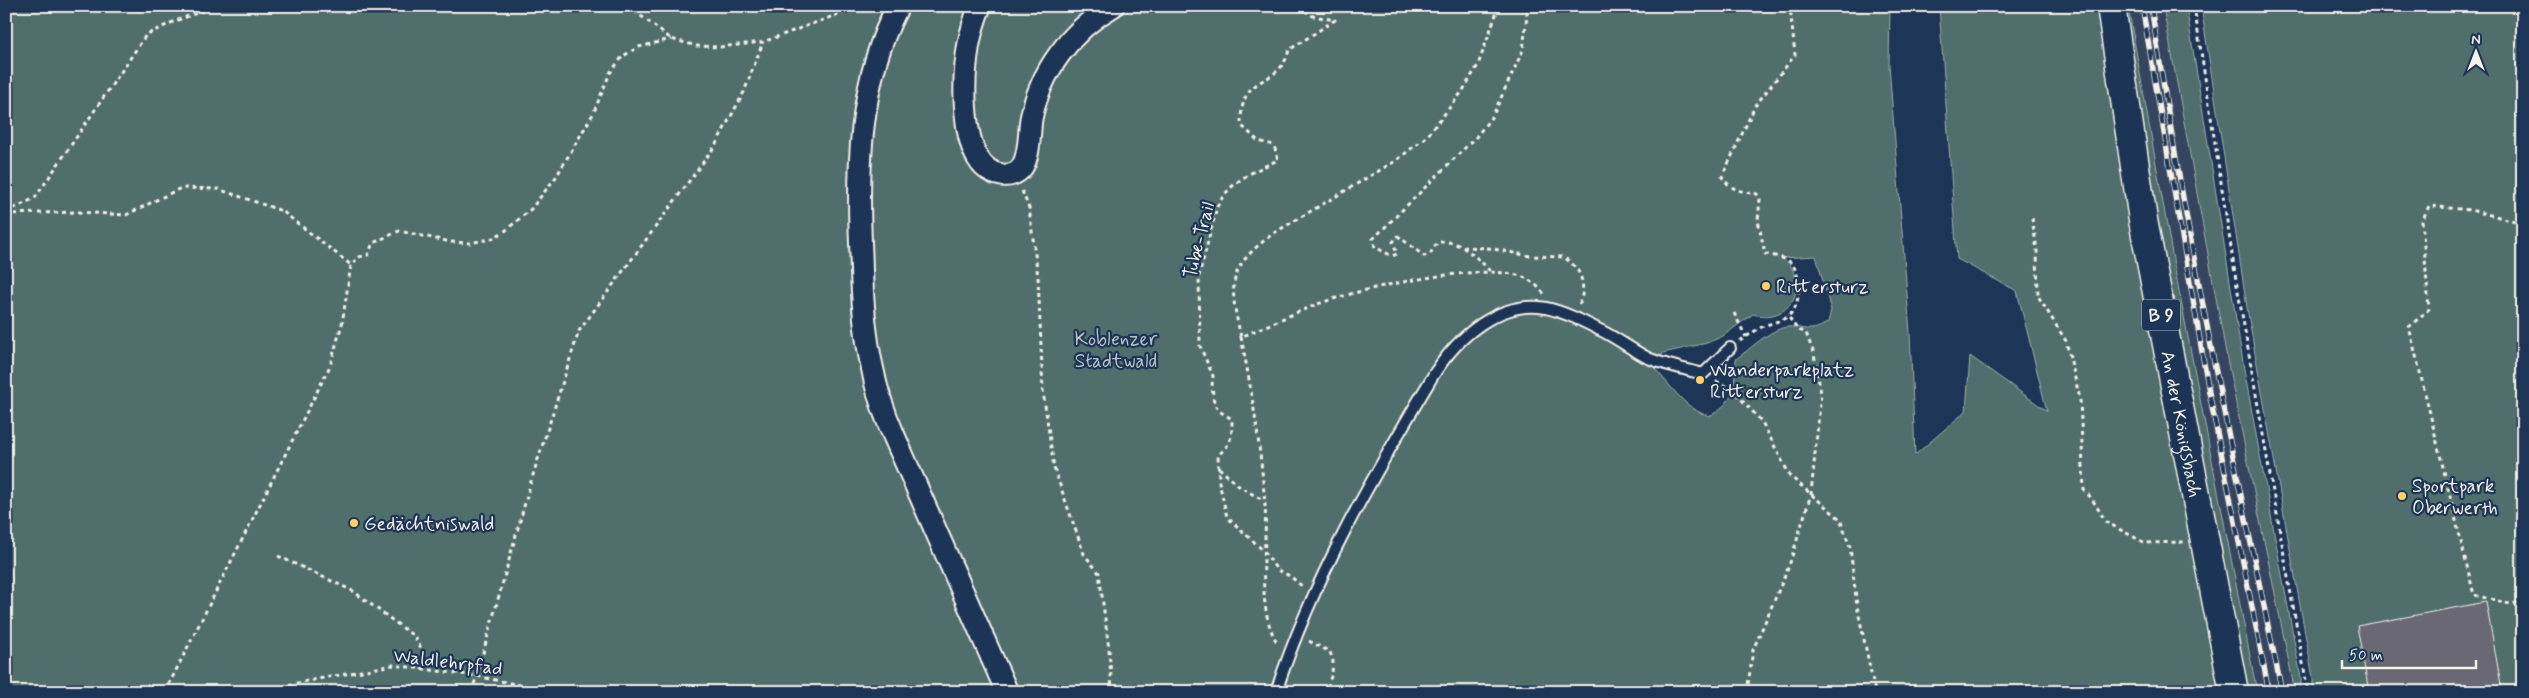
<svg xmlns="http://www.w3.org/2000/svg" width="2529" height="698" viewBox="0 0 2529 698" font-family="Mynerve,sans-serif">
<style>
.built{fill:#34445f}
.green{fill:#506e6c;stroke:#a2b0aa;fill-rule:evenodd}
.building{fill:#696773;stroke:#f4f1e8}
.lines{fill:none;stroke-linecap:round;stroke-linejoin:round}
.lane-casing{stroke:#f4f1e8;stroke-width:14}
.street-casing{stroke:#f4f1e8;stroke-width:25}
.primary-casing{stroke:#f4f1e8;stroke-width:31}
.path{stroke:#f4f1e8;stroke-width:3;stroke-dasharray:4 4;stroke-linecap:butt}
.lane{stroke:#1d3557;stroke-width:10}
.street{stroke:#1d3557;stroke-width:21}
.primary{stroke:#1d3557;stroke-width:28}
.rail-casing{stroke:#f4f1e8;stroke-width:5.5}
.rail{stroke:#1d3557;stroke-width:4;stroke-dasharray:11;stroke-linecap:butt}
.poi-dot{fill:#ffd166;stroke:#1d3557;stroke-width:2}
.labels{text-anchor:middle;stroke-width:4.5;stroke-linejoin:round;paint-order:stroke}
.shield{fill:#1d3557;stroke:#b4b9bc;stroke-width:1}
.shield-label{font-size:18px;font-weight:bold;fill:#f4f1e8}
.street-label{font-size:19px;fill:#f4f1e8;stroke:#1d3557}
.poi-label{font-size:19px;fill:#f4f1e8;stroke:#1d3557;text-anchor:start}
.park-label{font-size:19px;fill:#bbc3bd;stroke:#1d3557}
</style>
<rect width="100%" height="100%" fill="#1d3557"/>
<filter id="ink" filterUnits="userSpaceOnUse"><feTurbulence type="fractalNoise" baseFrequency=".02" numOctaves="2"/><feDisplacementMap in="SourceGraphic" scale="10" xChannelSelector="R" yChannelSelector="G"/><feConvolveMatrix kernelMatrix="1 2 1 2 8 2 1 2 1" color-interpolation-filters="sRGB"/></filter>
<g filter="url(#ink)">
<path class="built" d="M2128,6H2163L2228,364L2295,692H2257L2174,265Z"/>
<g class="green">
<path d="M6,6H1890L1889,65L1910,333L1915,455L1966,411L1970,356L2047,411L2017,291L1957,259L1939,6H2097L2112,98L2226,692H6ZM1816,256L1831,310L1828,322C1807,337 1800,323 1782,328C1766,333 1750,349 1736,359C1734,388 1736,400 1710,416C1687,411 1672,387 1656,370L1663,353L1707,343L1723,336L1753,314C1791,325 1812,283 1783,258Z"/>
<path d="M2120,6H2128L2174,265L2257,692H2243L2178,350Z"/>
<path d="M2163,6H2186L2244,369L2301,678V692H2295L2228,364Z"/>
<path d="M2201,6H2523V692H2313V678L2248,314Z"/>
</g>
<path class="building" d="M2486,602L2502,690L2369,692L2357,626Z"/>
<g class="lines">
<defs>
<path id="lane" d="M1276,692C1314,576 1372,478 1434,374C1457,338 1499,299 1546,308C1565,312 1584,322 1602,331C1618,339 1632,350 1648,358C1665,365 1685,369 1703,374L1730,348"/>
<g id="street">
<path d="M898,6C858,81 857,172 861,254C862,294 864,333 873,371C877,393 885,415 894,436L1007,692"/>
<path d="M980,6C968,35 964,69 965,99C966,124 970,171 1002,175C1009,176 1017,174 1022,167C1030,155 1029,133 1031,119C1040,72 1071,30 1113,6"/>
</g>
<g id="primary">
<path id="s1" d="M2111,6L2143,220L2234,692"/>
</g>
</defs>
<use href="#lane" class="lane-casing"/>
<use href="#street" class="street-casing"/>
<use href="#primary" class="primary-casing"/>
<g class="path">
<path d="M628,6L671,39L697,46L720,47L763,42L839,14L870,6"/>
<path d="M1298,6L1313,16L1335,20L1289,50C1278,92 1240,68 1241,125L1258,141L1274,145L1278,160C1252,172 1230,181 1217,207L1199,276L1200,346L1213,376L1212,386L1214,403L1219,411L1232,419C1232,436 1232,444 1218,455L1219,482L1227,517L1264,551L1277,570L1290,576L1303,587"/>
<path d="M1499,6L1478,65L1462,92L1427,136L1397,160L1274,233C1228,267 1228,282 1241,337C1266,326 1292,314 1318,304C1362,288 1473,264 1517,275C1529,278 1537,285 1545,295"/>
<path d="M2194,6L2236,280L2308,692"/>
<path d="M1022,191L1029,208L1038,277L1043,391L1054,468L1084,554L1099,573L1109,649L1112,692"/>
<path d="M6,212L35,198L146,35L173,22L215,6"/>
<path d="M6,214L77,212L126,215L181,188L218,189L282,211L351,265"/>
<path d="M2032,218L2037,250L2038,296L2066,341L2080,399L2084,490L2092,499L2106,522L2145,543L2184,542"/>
<path d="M2523,223L2470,210L2429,206L2422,221L2429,309L2409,327L2474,595L2510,604L2523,602"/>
<path d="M1463,247L1488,248L1530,256L1563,257C1582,268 1587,286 1579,305"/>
<path d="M1490,271C1479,259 1456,236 1437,243L1430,254L1424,256L1398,236L1393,242L1397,254L1392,256L1375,247L1373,239L1476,137L1493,115L1523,50L1528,6"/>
<path d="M1734,313L1746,337"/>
<path d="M1241,337C1252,392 1261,449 1265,506C1268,549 1254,606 1278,644"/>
<path d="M1740,341C1746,337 1753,332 1760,328C1768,323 1781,322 1788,316C1802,306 1802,273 1790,262C1785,258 1772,255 1765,254L1758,220L1760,199L1757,194C1740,191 1732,191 1722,177L1755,106L1795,55L1790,6"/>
<path d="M1716,381L1733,390L1762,422L1790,476L1840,519L1850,547L1857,606L1875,692"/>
<path d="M1219,468L1240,487L1263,500"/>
<path d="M278,556L353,591L415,637L422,650V669"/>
<path d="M1309,641L1330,652L1333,661L1332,673L1326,692"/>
<path d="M165,692L330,366L342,324L351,265L359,257L368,255L373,243L399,231L451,242L470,243L491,239L505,231L531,209L556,177L593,114L610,73L623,56L639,47L671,39"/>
<path d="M283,692L292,684L393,665L476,676L554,692"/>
<path d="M472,692L532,478L579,331L715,146L744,92L763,42"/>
<path d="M1747,692L1753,650L1789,566L1811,494L1821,394L1814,354L1806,333L1797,329L1788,316"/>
</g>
<use href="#lane" class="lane"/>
<use href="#street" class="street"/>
<use href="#primary" class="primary"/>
<defs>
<g id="rail">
<path d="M2142,6L2209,392L2269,692"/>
<path d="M2151,6C2186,236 2234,464 2282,692"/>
</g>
</defs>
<use href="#rail" class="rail-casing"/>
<use href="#rail" class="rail"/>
</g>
</g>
<g class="poi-dot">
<circle cx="1766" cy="286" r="5"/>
<circle cx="1700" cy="380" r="5"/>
<circle cx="2402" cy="496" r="5"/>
<circle cx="354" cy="523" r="5"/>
</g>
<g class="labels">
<rect class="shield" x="2142" y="299.5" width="38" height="31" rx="4"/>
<g class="shield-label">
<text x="2161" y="321">B 9</text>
</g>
<g class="street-label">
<text transform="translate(1198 240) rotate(-76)" y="7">Tube-Trail</text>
<text dy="7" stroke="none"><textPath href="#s1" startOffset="424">An der Königsbach</textPath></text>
<text transform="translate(448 661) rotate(7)" y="7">Waldlehrpfad</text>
</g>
<g class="poi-label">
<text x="1776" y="293">Rittersturz</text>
<text x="1710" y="376">Wanderparkplatz<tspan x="1710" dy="22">Rittersturz</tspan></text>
<text x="2412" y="492">Sportpark<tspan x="2412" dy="22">Oberwerth</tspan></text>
<text x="364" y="530">Gedächtniswald</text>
</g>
<g class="park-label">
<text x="1116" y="345">Koblenzer<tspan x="1116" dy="22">Stadtwald</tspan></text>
</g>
</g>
<rect width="2529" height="698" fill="none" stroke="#1d3557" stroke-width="25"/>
<rect x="12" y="12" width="2504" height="673" fill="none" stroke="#f4f1e8" stroke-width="2" filter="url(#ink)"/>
<g transform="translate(2476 52)" stroke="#1d3557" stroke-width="4" paint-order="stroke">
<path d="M0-4L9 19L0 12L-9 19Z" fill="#f4f1e8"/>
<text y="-8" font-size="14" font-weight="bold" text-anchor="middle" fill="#f4f1e8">N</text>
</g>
<path d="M2342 660v8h134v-8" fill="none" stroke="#f4f1e8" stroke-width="2.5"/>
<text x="2349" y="660" font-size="15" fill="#f4f1e8" stroke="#1d3557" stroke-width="4" paint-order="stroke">50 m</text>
</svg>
